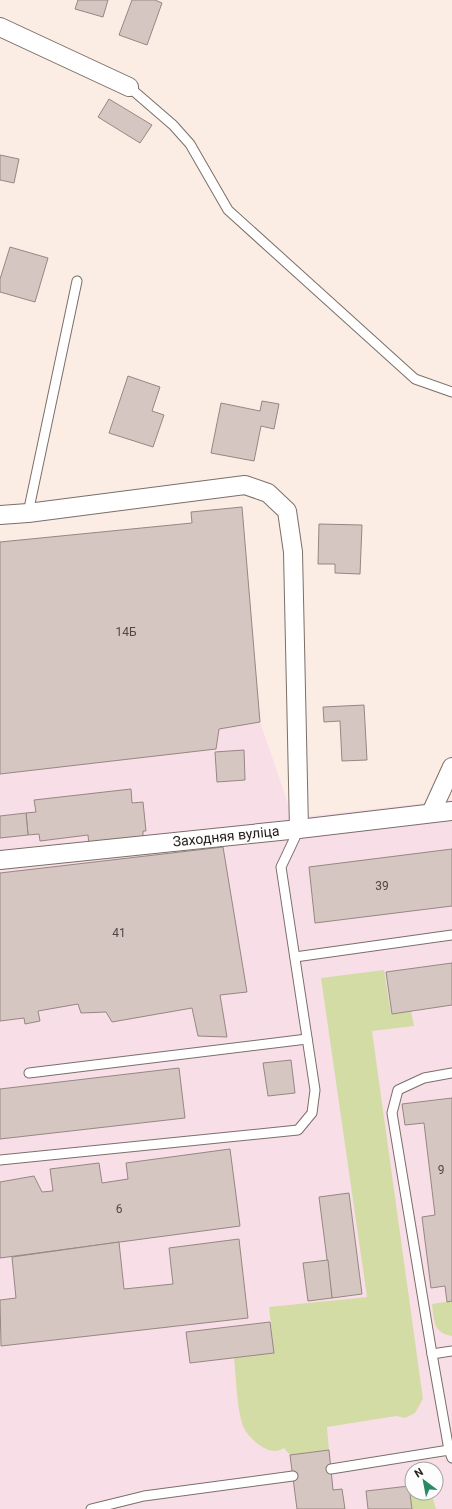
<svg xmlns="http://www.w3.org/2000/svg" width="452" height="1509" viewBox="0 0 452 1509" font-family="Roboto,sans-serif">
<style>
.industrial{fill:#f8dee7;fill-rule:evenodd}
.green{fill:#d4dca5}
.building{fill:#d6c6c1;stroke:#968783}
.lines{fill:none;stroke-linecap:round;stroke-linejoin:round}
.service-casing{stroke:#7b6f68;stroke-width:11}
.minor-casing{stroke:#7b6f68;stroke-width:20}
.service{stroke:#fff;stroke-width:9}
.minor{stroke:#fff;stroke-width:18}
.labels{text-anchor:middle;stroke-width:3;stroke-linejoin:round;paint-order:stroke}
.number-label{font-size:12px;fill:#4f4744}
.street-label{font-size:14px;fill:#221d1a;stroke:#fdfdfd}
</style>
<rect width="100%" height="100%" fill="#fbede4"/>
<path class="industrial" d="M242,507L260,722L293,818L452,800V1509H0V542L192,523L191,512ZM412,1469H436V1493H412Z"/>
<g class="green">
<path d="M384,970L391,1014L411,1011L414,1026L372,1031L423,1399L415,1413L405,1418L396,1416L327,1427L329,1450L290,1455L284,1448C282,1449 278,1451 275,1451C263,1451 249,1438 244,1428C237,1414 236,1375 234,1358L274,1353L269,1307L367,1297L321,978Z"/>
<path d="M452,1301V1336C433,1333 434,1320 432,1304Z"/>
<path d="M412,1484V1493H431L436,1509H412L409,1486Z"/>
</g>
<g class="building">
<path d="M78,0H108L103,17L75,9Z"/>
<path d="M132,0H155L162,3L147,45L119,35Z"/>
<path d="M109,99L152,125L140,143L98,117Z"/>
<path d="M0,155L19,159L14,183L0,180Z"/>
<path d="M10,247L48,258L35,302L0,292V279Z"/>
<path d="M128,376L160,387L152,411L164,415L153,447L109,433Z"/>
<path d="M262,401L279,404L274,429L261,426L254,461L211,453L221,403L260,411Z"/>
<path d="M242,507L260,722L219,729L216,749L0,774V542L192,523L191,512Z"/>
<path d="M319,524L362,525L360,574L335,573V564H318Z"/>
<path d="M364,705L367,760L342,761L340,721L324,722L323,707Z"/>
<path d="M244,750L245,780L217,782L215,752Z"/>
<path d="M131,789L132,803L143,802L146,831H143V839L89,845L88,835L40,841L39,834L28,835L26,813L36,812L34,800Z"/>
<path d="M26,813L28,835L0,838V816Z"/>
<path d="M223,847L247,992L220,995L227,1037L198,1036L192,1008L112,1022L106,1012L81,1013L78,1004L38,1011L40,1021L25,1024L24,1018L0,1021V873Z"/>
<path d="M452,849V906L315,923L309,867Z"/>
<path d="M452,963V1005L392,1014L386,972Z"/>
<path d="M291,1060L295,1093L268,1096L263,1063Z"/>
<path d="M179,1068L185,1118L0,1139V1089Z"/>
<path d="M452,1098V1301L447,1302L445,1286L431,1288L422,1217L435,1215L424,1123L405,1125L402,1104Z"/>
<path d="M230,1149L240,1226L0,1258V1182L34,1176L42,1192L53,1191L50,1169L99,1163L102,1183L128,1179L126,1163Z"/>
<path d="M349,1193L362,1294L332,1298L319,1197Z"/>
<path d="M239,1239L248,1318L1,1346L0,1300L16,1298L12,1257L119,1242L124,1289L173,1284L169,1248Z"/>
<path d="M328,1260L332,1298L308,1301L303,1263Z"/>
<path d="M270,1322L274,1353L190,1363L186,1332Z"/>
<path d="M329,1450L333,1490L342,1489L345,1509H297L290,1455Z"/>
<path d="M409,1486L412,1509H368L366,1491Z"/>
</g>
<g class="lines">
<defs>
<g id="service">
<path d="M129,87L173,125L190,144L228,210L415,379L452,392"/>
<path d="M28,513L77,281"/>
<path d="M295,957L452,935"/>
<path d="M29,1073L307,1039"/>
<path d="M0,1160L298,1130L312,1113L315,1090L281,867L299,829"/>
<path d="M432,1354L452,1351"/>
<path d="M449,1450L432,1354L392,1113L398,1090L424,1078L452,1073"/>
<path d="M331,1469L449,1450L452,1458"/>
<path d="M91,1509L144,1496L293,1476"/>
</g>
<g id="minor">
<path d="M0,27L129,87"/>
<path d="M0,515L28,513L245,485L268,493L287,511L293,552L299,829"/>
<path d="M431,813L452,767"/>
<path d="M0,860L299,829L452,811"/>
</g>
</defs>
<use href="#service" class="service-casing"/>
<use href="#minor" class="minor-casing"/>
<use href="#service" class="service"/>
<use href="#minor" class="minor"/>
</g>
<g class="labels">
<g class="number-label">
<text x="126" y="636">14Б</text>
<text x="382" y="890">39</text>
<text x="119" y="937">41</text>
<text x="441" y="1174">9</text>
<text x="119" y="1213">6</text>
</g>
<g class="street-label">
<text transform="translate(226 836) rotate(-6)" y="5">Заходняя вуліца</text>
</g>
</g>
<g transform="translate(424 1481) rotate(328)"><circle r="19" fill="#fdfdfd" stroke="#a5a3a2"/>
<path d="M0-3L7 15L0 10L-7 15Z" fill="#278b66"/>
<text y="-6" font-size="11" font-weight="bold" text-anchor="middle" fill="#221d1a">N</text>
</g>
</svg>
